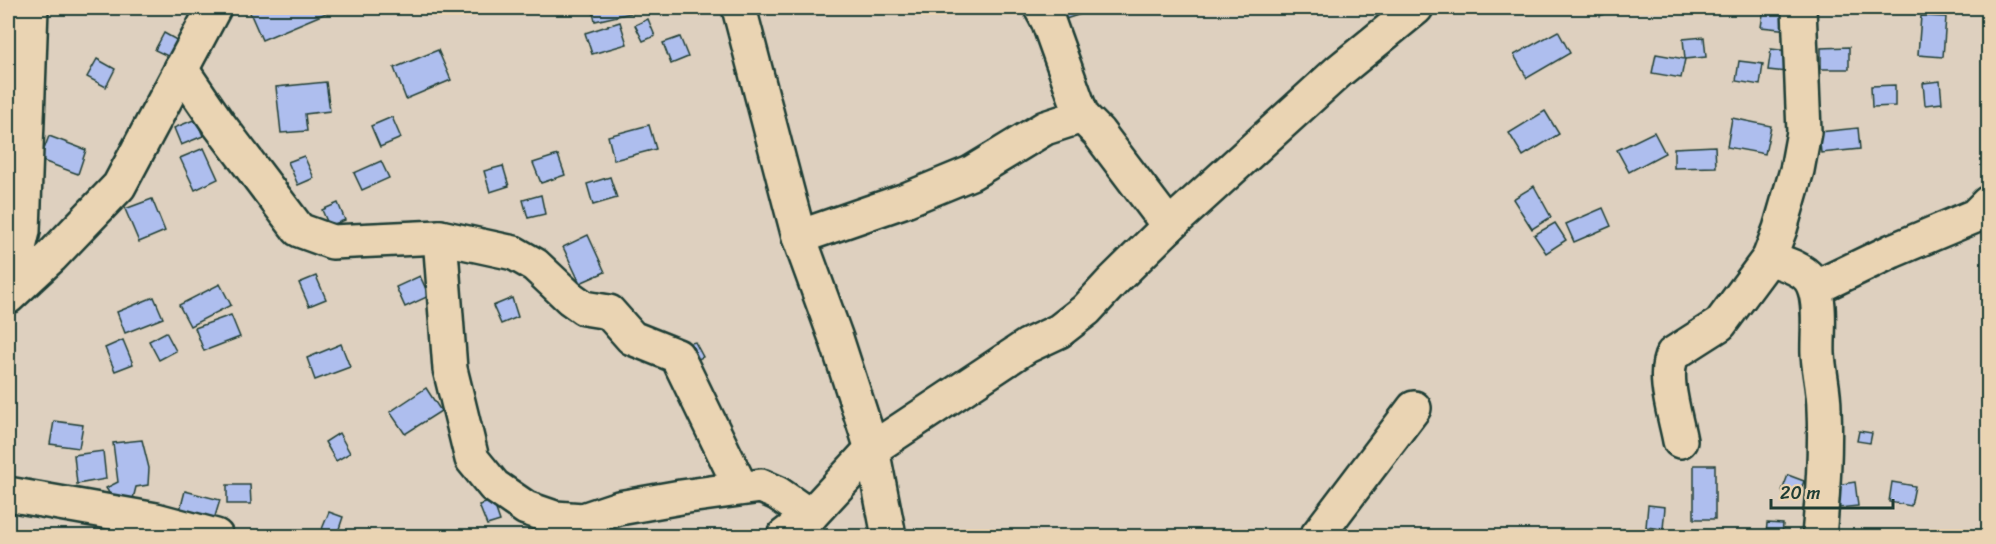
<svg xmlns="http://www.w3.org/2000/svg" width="1996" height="544" viewBox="0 0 1996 544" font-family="Sriracha,sans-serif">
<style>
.building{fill:#aebeee;stroke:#1f3d34;stroke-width:1.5}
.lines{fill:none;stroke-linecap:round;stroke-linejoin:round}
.minor-casing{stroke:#1f3d34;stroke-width:38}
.minor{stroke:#ead4b3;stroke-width:33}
</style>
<rect width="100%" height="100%" fill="#ded0bf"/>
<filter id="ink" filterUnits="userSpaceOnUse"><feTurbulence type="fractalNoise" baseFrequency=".0167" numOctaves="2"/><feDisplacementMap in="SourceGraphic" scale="12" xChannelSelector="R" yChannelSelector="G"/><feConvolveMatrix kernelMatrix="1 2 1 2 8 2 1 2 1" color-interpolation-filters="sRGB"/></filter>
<g filter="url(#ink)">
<g class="building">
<path d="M248,8H338L262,40Z"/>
<path d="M592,8H629L631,13L595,21Z"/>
<path d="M1052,8H1100L1059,21Z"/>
<path d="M1594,8H1614L1600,16Z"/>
<path d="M1764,8L1792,9L1789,30L1761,27Z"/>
<path d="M1807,8H1863L1808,9Z"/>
<path d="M1921,16L1946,17L1943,57L1918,55Z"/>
<path d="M648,19L655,36L643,41L635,25Z"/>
<path d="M620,22L627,44L592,54L585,33Z"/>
<path d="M1558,31L1570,53L1527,78L1514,55Z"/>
<path d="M164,33L182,43L174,59L155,50Z"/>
<path d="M680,37L688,57L671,64L663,43Z"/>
<path d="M1704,37L1706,57L1685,59L1683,39Z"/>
<path d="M1849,47V69H1821V48Z"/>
<path d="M1771,49L1790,51L1788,72L1768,70Z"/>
<path d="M438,50L451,80L406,99L394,68Z"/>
<path d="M1656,54L1685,59L1681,78L1652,73Z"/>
<path d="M97,59L115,69L106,87L87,77Z"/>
<path d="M1739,61L1763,64L1760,85L1736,81Z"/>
<path d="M1940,81L1942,103L1925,105L1923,83Z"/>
<path d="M326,82L330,111L305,114L307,131L281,133L276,87Z"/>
<path d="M1895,85V106L1872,107L1871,86Z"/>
<path d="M1545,111L1559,134L1523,156L1509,133Z"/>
<path d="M392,117L401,138L380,147L371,126Z"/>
<path d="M1732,118L1771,126L1765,154L1727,147Z"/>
<path d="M196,119L203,136L181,145L174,128Z"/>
<path d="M649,125L656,149L614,160L608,136Z"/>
<path d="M1858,128L1860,149L1821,153L1819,132Z"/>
<path d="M1654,132L1665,153L1629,172L1617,150Z"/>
<path d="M49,136L86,150L78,174L40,160Z"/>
<path d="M1715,146L1716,167L1674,168V148Z"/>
<path d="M204,148L218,179L195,190L180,158Z"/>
<path d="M558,155L565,175L541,183L533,163Z"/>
<path d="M304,156L314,178L298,185L288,162Z"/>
<path d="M381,161L389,178L362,190L354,173Z"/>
<path d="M503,166L509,186L490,192L484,171Z"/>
<path d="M610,177L617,198L593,205L587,184Z"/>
<path d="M1534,186L1551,217L1532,229L1513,199Z"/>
<path d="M541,195L545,214L528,218L523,200Z"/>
<path d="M152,199L165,231L139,242L125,209Z"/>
<path d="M338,203L345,220L329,226L322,210Z"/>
<path d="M1603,208L1611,226L1574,242L1566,224Z"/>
<path d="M1555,223L1566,240L1546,253L1534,235Z"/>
<path d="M588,235L605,272L580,283L563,247Z"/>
<path d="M316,276L326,299L309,306L299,283Z"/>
<path d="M420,276L429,296L405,307L396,287Z"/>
<path d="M220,284L231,305L190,326L179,305Z"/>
<path d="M154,297L163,318L125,333L117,312Z"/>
<path d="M512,298L518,317L501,324L493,306Z"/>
<path d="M231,315L240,337L204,351L195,328Z"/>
<path d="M166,332L176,351L159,360L149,341Z"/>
<path d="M123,340L133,364L115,371L105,348Z"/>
<path d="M695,342L703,357L682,366L675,347Z"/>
<path d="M341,344L350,367L315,380L307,358Z"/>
<path d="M426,388L441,411L405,434L390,412Z"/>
<path d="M54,421L83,425L79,448L50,444Z"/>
<path d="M1859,431L1872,433L1870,443L1857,441Z"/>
<path d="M339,433L350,453L336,461L325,442Z"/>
<path d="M142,440L149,468L148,485L136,487L132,503L115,502L106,488L118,482L113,443Z"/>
<path d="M103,451L106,479L77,484L74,455Z"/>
<rect x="1694" y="465" width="21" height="54"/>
<path d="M1788,475L1804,481L1798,497L1782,491Z"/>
<path d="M1855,482L1858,506L1839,508L1836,485Z"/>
<path d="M1892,482L1915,486L1911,506L1889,502Z"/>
<path d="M227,485H250L251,504H227Z"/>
<path d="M185,491L220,500L213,523L179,514Z"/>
<path d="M493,501L500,521L487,525L479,505Z"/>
<path d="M1648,505L1665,507L1663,529L1646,527Z"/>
<path d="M329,512L343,517L337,535L322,529Z"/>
<path d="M1767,523L1783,524L1782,536H1766Z"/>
</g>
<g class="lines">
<defs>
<g id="minor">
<path d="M739,8L799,237L837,341L872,449L889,536"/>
<path d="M1041,8L1048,21L1082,116"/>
<path d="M181,69L218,123L299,230L332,242L440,237L514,253L535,265L570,298L584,308L609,312L632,338L677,356L741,488"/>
<path d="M440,237L450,369L472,459L494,486L526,508L555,518L583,520L619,508L681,497L761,486L777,493L810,516"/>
<path d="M799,237L903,201L971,173L1045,128L1082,116L1098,132L1169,226"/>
<path d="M1769,258C1782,263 1800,267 1809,278C1823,295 1817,333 1818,354C1819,372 1824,390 1824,409C1826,452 1823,494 1819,536"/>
<path d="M1815,288L1892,251L1975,216L1988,203"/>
<path d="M8,293L23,231L31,8"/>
<path d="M8,297L51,257L119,186L214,8"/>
<path d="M1680,441C1676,418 1661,375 1673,354L1720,324L1769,258L1780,229L1797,170L1804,132L1799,8"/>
<path d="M8,494L156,520L216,536"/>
<path d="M784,536L810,516L872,449L1027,346L1059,331L1086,310L1112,282L1169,226L1339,71L1416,8"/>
<path d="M1317,536L1414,408"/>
</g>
</defs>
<use href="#minor" class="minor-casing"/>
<use href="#minor" class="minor"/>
</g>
</g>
<rect width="1996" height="544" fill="none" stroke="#ead4b3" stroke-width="30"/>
<rect x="15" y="15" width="1966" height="514" fill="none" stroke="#1f3d34" stroke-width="2" filter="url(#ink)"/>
<path d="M1771 499v9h122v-9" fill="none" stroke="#1f3d34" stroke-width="3"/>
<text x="1780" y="499" font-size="18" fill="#1f3d34" stroke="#ead4b3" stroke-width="4.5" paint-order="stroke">20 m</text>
</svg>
